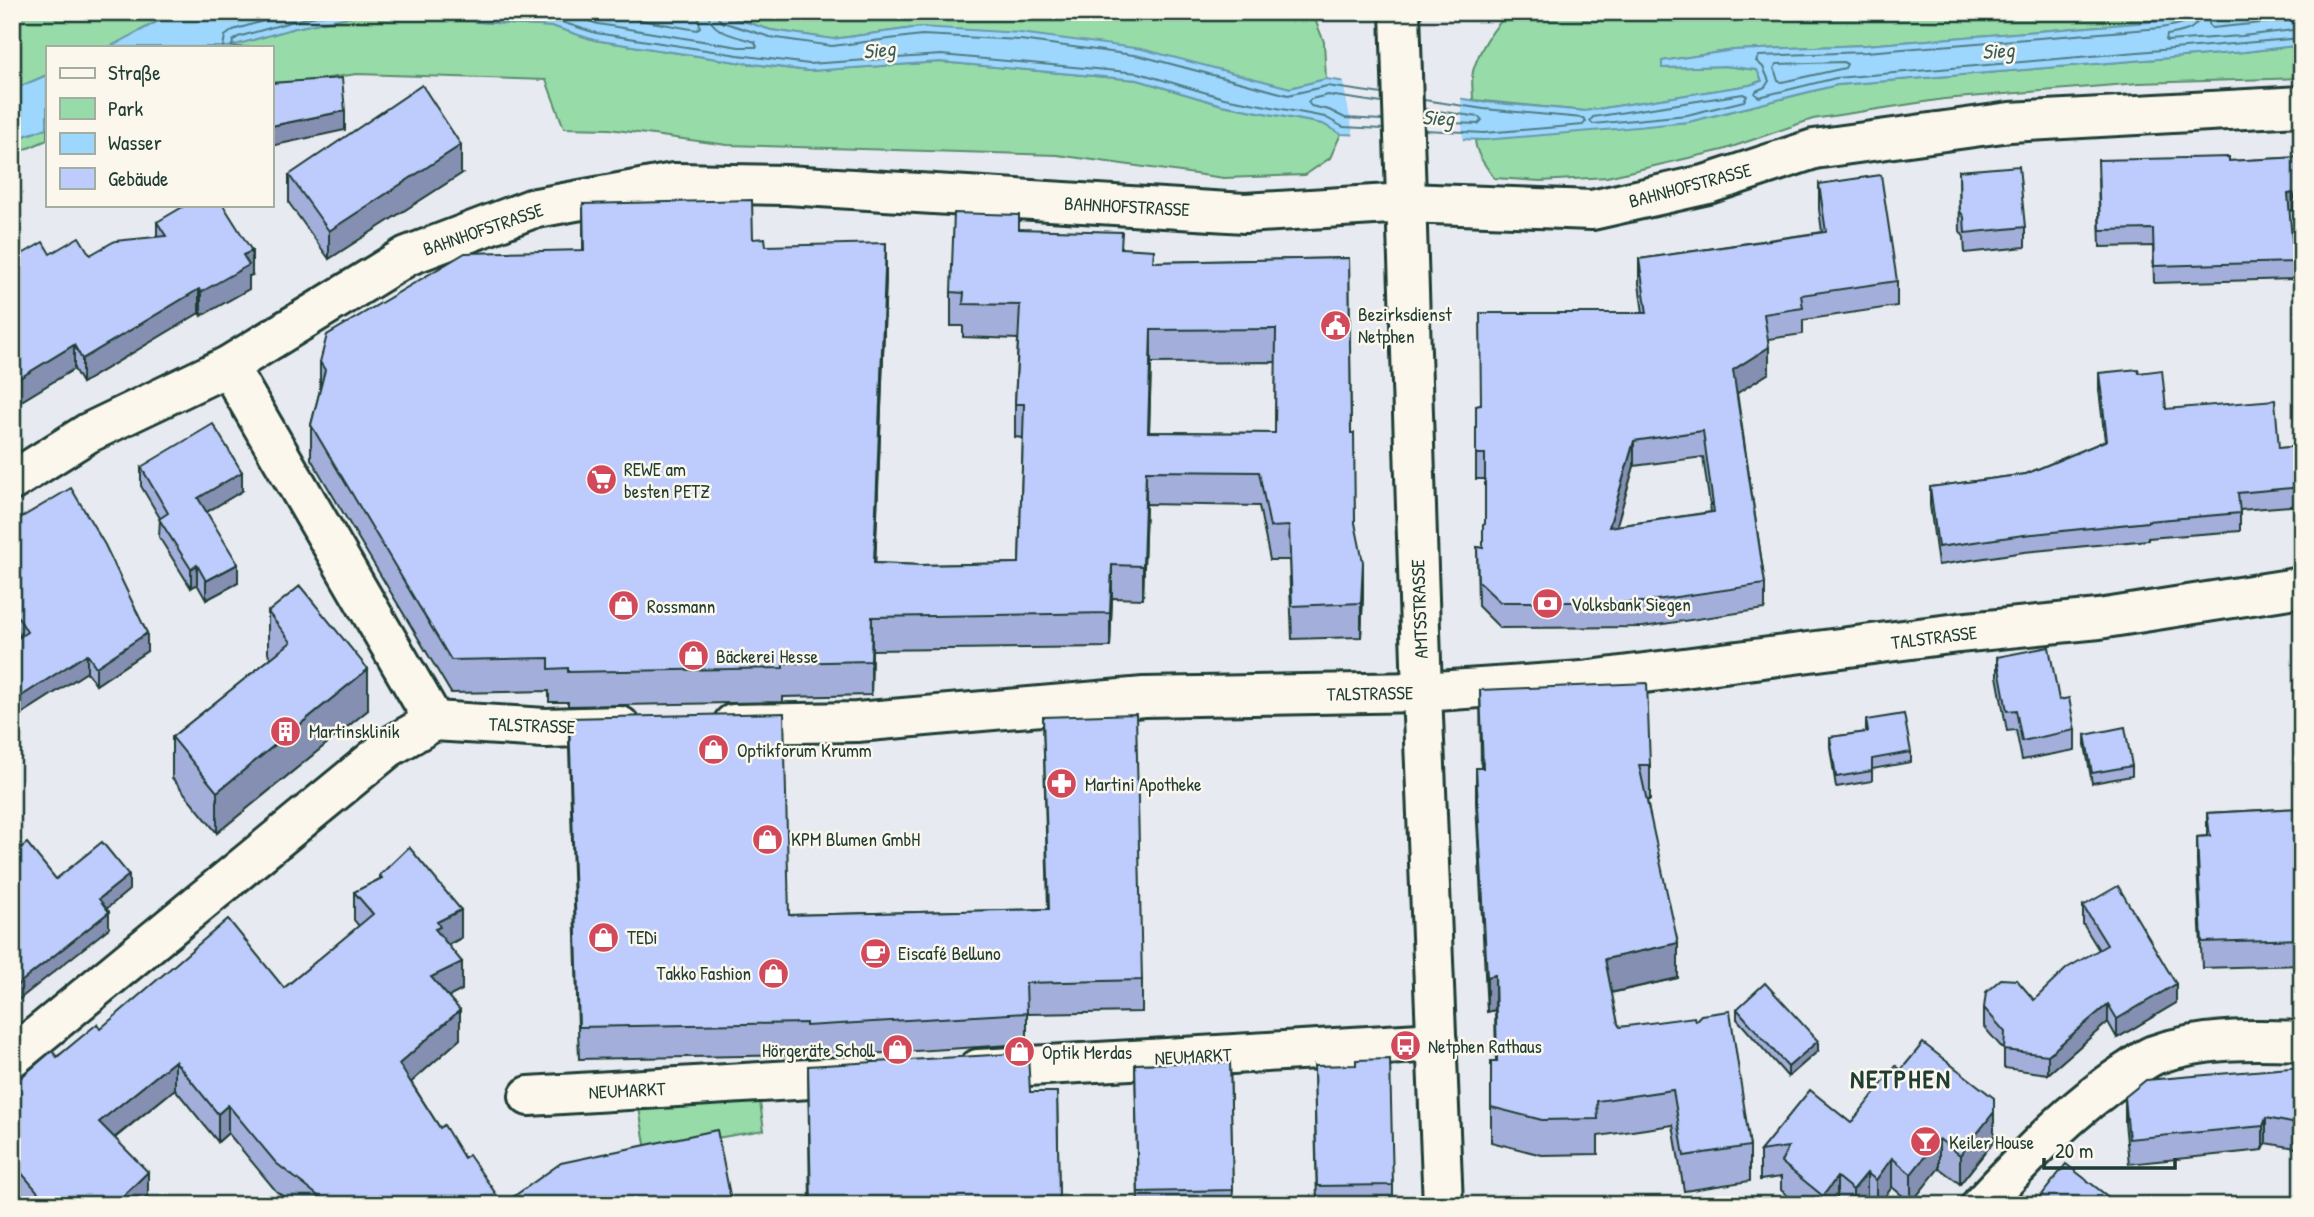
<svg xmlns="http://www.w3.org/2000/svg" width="2314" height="1217" viewBox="0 0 2314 1217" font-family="'Patrick Hand',sans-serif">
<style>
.green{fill:#96dba8;stroke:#5a8c6e;stroke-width:2}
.water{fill:#9dd7fd;stroke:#6b99ad;stroke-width:2}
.pier{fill:#e8eaf1}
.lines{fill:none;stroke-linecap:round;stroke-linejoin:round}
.shore{stroke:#517b84;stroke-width:2}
.minor-casing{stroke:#1f3d34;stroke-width:44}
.minor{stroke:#fbf7ec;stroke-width:38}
.wall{fill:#a3afda;stroke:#1f3d34;stroke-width:2;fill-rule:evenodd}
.shaded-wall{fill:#848fb1;stroke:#1f3d34;stroke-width:2}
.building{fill:#bdccfd;stroke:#1f3d34;stroke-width:2;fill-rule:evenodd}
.labels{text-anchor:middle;stroke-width:5;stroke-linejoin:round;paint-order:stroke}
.street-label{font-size:19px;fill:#1f3d34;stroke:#fbf7ec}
.poi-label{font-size:19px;fill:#1f3d34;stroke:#fbf7ec;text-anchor:start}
.water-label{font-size:21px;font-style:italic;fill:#385c5c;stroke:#fbf7ec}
.district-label{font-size:26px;font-weight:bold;letter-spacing:2px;fill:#1f3d34;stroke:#fbf7ec}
</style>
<rect width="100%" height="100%" fill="#e8eaf1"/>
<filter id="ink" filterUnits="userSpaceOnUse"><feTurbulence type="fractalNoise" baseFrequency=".0143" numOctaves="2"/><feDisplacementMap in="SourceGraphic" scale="14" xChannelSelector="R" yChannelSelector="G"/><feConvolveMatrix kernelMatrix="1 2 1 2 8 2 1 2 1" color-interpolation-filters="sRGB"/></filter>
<g filter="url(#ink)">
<g class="green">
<path d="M12,12H175L110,47H47V75L12,90Z"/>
<path d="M709,12H1312L1324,42L1326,79L1290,88L1228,73L921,27L833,39L771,30L730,17Z"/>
<path d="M1510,12H2199L2161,21L1866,45L1734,50L1662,61V68L1725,66L1757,70L1763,80L1750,85L1585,111L1473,100C1473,91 1471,80 1473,71C1480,48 1493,28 1510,12Z"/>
<path d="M406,13L479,22L555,27L594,40L737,62L809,71L940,62L1138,80L1222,105L1323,124L1341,134L1330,158L1305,175L1224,178L1057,155L727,145L609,129L564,128L546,80L357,74L271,86V47H228L295,28L357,15Z"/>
<path d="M2302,45V78L2139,83L1944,99L1813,119L1723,150L1607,177L1541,181L1494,178C1486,166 1476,155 1475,140L1688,122L1837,85L2244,52Z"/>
<path d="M47,128V140L12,155V140Z"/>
<path d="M759,1096L764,1130L646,1150L638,1102Z"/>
</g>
<g class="water">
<path d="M175,12H709L730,17L771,30L833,39L921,27L1020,33L1142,49L1290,88L1326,79L1484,102L1585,111L1750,85L1762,81L1757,70L1725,66L1662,68V61L1734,50L1866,45L2161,21L2199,12H2302V45L2244,52L1837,85L1688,122L1616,129L1484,140L1341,134L1323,124L1222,105L1138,80L940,62L809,71L737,62L594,40L555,27L479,22L406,13L357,15L295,28L228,47H110Z"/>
<path d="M47,75V128L12,140V90Z"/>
</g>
<path class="pier" d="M1342,77L1461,95L1463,143L1354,138Z"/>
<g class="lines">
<g class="shore">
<path d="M459,12L555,20L596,33L738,55L809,64L941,55L1139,73L1224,98L1325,117L1343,127L1383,129"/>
<path d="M561,12L598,24L739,47H757L755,42C738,36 710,34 708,12"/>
<path d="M594,12L697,30L700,27L698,12"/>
<path d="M717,12L718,18L722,22L770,37L832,46L922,35L1020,40L1141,56L1288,95L1327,86L1382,94"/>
<path d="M2191,12C2190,26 2172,25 2161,28L1866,52L1759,56L1756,61L1763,67L1769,81L1765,87L1756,91L1755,94L1759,97L1836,78L2302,38"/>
<path d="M2200,12C2199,31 2183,32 2167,35L2166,41L2242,36L2302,29"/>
<path d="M2211,12L2209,25L2212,28L2302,19"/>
<path d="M223,47L225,36L233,30L293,12"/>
<path d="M232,47L233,41L238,37L294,21L335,12"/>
<path d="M1843,62L1847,64L1845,68L1782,82L1778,81L1774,68L1777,64Z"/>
<path d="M1743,94L1747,96L1744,101L1687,115L1593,124L1590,121L1593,117Z"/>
<path d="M1424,100L1484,109L1583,118L1586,121L1583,125L1484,133L1425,130"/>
<path d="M1382,103L1328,95L1311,99L1308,102L1311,106L1329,110L1345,118L1382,120"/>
<path d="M1424,109L1479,117L1482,120L1478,124L1425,122"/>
</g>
<defs>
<g id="minor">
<path d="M1400,12L1422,692L1443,1205"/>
<path d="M228,366L434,721"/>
<path d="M12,481L88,433L228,366L407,256L531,209L674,183L787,185L1245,213L1406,203L1592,210L1708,184L1814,149L2010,122L2302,106"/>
<path d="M733,724L857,722L1144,697L1422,692L1582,681L1958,633L2099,619L2302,587"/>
<path d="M12,1057L388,748L434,721L545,728L620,726"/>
<path d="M978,1069L1437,1042"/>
<path d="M529,1096L859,1076"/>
<path d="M1981,1205C2026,1157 2072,1108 2127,1072C2135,1067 2144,1059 2154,1055C2201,1038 2252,1039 2302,1041"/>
</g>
</defs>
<use href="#minor" class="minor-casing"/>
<use href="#minor" class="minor"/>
</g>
<g class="wall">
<path d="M2302,154V235L2293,210L2289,211L2294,262V279L2154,283L2153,246L2100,247L2098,178L2229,161L2301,157Z"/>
<path d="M1959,171L2025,227V247L1965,253L1964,237L1960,231Z"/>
<path d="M461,174L329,259L289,203V175Z"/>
<path d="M1819,184L1897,281V306L1803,320V334L1768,339L1769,373L1737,393L1765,584V609L1643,627L1500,628L1478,606L1477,547L1483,548L1485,524V479H1476V406L1481,405L1643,313L1639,284V259L1822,232L1819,209ZM1703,457L1711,512L1616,526L1634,466Z"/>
<path d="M583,204L753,239L766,246L886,276L875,563L921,565L1019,563L1023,438L1015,437V404L1018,339L963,337V326H951V292L1019,229L1122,248L1154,262L1349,258L1351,433L1355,523L1363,595L1361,637L1292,639L1289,560H1270L1259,506L1146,504L1143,599L1112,598L1110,647L872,650L871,695L783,697V702L568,706V702H549V691L451,693L311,459V425L320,390V362L583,250ZM1276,362L1275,433L1149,432L1151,363Z"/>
<path d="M157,222L252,275L249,276V289L201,316L199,313L82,383L74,369L18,403L12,395V260L50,254L90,255L157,237Z"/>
<path d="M2099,373H2139L2166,409L2279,448L2302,446V505L2240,510V531L2148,538V540L2024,552L1938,565L1930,505V487L2026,474L2105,441L2099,390Z"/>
<path d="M141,467L242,491L207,512L238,583L206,600L197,584L191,588L159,537L160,518L141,486Z"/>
<path d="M12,523L147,651L96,685L87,672L12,720V642L20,637L12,625Z"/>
<path d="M268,612L368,710L217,833L172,778V737L271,658L268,653Z"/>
<path d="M1997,657L2059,700L2075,730V750L2022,760L2016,730L2007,731L1997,676Z"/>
<path d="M1480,690L1650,765V800H1647L1678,978L1611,993L1618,1024L1620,1027L1695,1021L1750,1146V1181L1684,1191L1673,1125L1598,1136V1154L1542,1155L1491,1142V1061H1496L1495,1010L1487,1012L1476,803V768H1481Z"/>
<path d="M1043,717L1142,980V1012L1027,1014V1044L806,1058V1055L579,1059L569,749V718L789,915L1048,909Z"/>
<path d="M1866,720L1911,752V762L1872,769V781L1836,787L1830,747V737L1866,732Z"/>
<path d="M2085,735L2132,766V776L2092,783L2085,745Z"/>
<path d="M2302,808V965L2202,968L2197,863V837L2207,836V813Z"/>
<path d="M380,875L461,938L448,945L462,990L448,997L460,1039L411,1082L440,1128L503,1204L731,1205H294L276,1191L228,1133L218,1142L175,1089L115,1138L148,1200L143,1205H25L12,1190V1085L100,1029L284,988L359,926L354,920V892L380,879Z"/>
<path d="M2083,906L2176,1003L2117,1038L2108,1022L2048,1074L2004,1068V1050L1984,1027V1008L2034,1000L2099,950L2083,924Z"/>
<path d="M1737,1009L1818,1051L1788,1077L1737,1019Z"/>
<path d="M1230,1062L1233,1205H1138L1135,1064Z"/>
<path d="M808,1066L1030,1092H1057L1059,1205H810Z"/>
<path d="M1314,1066L1393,1185V1205H1317Z"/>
<path d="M2302,1067V1149L2266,1143L2263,1150L2129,1164L2125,1122V1097Z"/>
<path d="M1851,1123L1994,1141L1960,1184L1939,1168L1911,1203L1892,1187L1879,1205H1871L1867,1202L1865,1205H1798L1781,1190V1177L1760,1180V1151Z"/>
</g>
<g class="shaded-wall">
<path d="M345,111V130L271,146V126Z"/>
<path d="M461,145V174L329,259V231Z"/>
<path d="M2293,193V210L2288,211V194Z"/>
<path d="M886,243V276L874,597V563Z"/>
<path d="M252,251V275L249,276V289L201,316V292L243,255Z"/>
<path d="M199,289V313L82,383V359Z"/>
<path d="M1151,330V363L1148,466V432Z"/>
<path d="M74,345V369L18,403V379Z"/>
<path d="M1769,347V373L1733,396V370Z"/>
<path d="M1634,441V466L1609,552V527Z"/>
<path d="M1146,471V504L1143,599V566Z"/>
<path d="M242,472V491L198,517V498Z"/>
<path d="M1363,562V595L1361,637V603Z"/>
<path d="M238,564V583L206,600V581Z"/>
<path d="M197,565V584L191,588V569Z"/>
<path d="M1112,565V598L1110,647V613Z"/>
<path d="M872,617V650L871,695V661Z"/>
<path d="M147,633V651L96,685V667Z"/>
<path d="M87,654V672L12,720V702Z"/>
<path d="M368,669V710L217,833V792Z"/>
<path d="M129,875V890L99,915V899Z"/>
<path d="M461,910V938L440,949L435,929L437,922Z"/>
<path d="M109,912V928L12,1005V989Z"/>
<path d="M1678,943V978L1605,994V959Z"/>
<path d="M462,962V990L431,1006V977Z"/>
<path d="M1495,975V1010L1487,1012V977Z"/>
<path d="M2176,984V1003L2117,1038V1019Z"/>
<path d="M2108,1004V1022L2048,1074V1055Z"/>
<path d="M460,1010V1039L399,1093V1064Z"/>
<path d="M1818,1041V1051L1788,1077V1067Z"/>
<path d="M175,1061V1089L99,1150V1122Z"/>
<path d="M228,1105V1133L218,1142V1114Z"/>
<path d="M1994,1112V1141L1960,1184V1155Z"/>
<path d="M2266,1118V1143L2263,1150V1126Z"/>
<path d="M1939,1139V1168L1911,1203V1174Z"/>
<path d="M1892,1158V1187L1879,1205H1876V1180Z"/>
<path d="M148,1172V1200L143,1205H116V1203Z"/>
<path d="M1867,1173V1202L1865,1205H1853V1190Z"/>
<path d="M1837,1177V1205H1823V1196Z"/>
<path d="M731,1200V1205H712Z"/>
</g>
<g class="building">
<path d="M342,78L345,111L271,126V83Z"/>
<path d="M422,85L461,145L329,231L289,175Z"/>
<path d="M2301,154H2302V217L2293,193L2288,194L2294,262L2154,266L2153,229L2100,230L2098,160L2229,157V161L2301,157Z"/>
<path d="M2019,166L2025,227L1965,233L1964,217L1960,211L1959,171Z"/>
<path d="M1881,175L1897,281L1801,295L1803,308L1764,314L1769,347L1733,370L1765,584L1643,602H1500L1478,581L1477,547L1483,548V525L1485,524V454H1476V406L1481,405L1480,313H1647L1639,259L1826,232L1819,184ZM1703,431L1714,512L1609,527L1634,441Z"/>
<path d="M752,200L753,239L765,238L766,246L886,243L874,563L921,565L1019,563L1024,404H1015L1020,305L963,304L964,293L951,292L954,213L1019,215V229L1122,232L1121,248L1154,250L1153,262L1349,258L1351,433H1354L1355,523L1363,562L1361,603L1292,606L1289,526L1270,527L1259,472L1146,471L1143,566L1112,565L1110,613L872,617L871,661L783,663V668L568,672V668L549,669V658L451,660L311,425L325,370L320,362L327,335L465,253L584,250L583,204ZM1276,329L1275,433L1148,432L1151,330Z"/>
<path d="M186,205H223L252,251L243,255L249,265L201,292L199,289L82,359L74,345L18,379L12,370V260L43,242L50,254L79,237L90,255L115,241L166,236L157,222Z"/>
<path d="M2138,369L2139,373L2162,370L2166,409L2275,400L2279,448L2302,446V487L2238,493L2240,513L2148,521V522L2024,535L1938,547L1930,487L2026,474L2107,440L2099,373Z"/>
<path d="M213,424L242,472L198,498L238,564L206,581L197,565L191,569L159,519L168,513L141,467Z"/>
<path d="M71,488L105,545L147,633L96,667L87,654L12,702V642L27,632L12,607V523Z"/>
<path d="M300,586L368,669L217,792L172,737L291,642L268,612Z"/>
<path d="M2049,647L2059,700L2069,698L2075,730L2022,741L2016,710L2007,711L1997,657Z"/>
<path d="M1647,683L1650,765H1639L1678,943L1605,959L1618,1024L1620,1027L1694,1017L1695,1021L1701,1015L1730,1011L1750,1146L1684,1156L1673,1090L1597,1101L1598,1119L1542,1120L1491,1107V1061H1497L1495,975L1487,977L1476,768H1483L1480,690Z"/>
<path d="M784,713L789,915L1049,909L1043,717L1136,714L1142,980L1026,983L1027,1013L806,1026V1023L579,1027L569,718Z"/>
<path d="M1904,714L1911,752L1872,759V771L1836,777L1830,737L1868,732L1866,720Z"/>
<path d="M2125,727L2132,766L2092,773L2085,735Z"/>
<path d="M2302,808V939L2202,942L2197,837L2210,836L2207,813Z"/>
<path d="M102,842L129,875L99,899L109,912L12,989V855L27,843L56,879Z"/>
<path d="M409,847L461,910L437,922L440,927L435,929L462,962L431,977L460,1010L399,1064L440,1128L444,1125L464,1158L469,1155L503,1204L561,1163L717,1130L731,1200L712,1205H330L276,1163L228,1105L218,1114L175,1061L99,1122L148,1172L116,1203L117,1205H49L12,1162V1085L52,1051L57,1057L97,1024L100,1029L228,919L284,988L373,914L354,892L382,878L380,875Z"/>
<path d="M2118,886L2176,984L2117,1019L2108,1004L2048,1055L2004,1050L2005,1032L1984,1008L1986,992L2001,979L2017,980L2034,1000L2067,968L2107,945L2083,906Z"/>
<path d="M1765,983L1818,1041L1788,1067L1737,1009Z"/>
<path d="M1923,1043L1994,1098V1112L1960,1155L1939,1139L1911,1174L1892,1158L1876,1180L1867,1173L1853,1190L1837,1177L1823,1196L1781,1162L1788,1147L1760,1151L1810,1090L1851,1123L1896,1066L1901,1070Z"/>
<path d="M1028,1053L1030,1092H1057L1059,1198L811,1204L808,1066Z"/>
<path d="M1390,1059L1393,1185L1317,1186L1314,1066L1356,1065V1060Z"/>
<path d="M1230,1062L1233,1190L1138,1192L1135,1064Z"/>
<path d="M2302,1067V1125L2266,1118L2263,1126L2129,1139L2125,1097L2146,1080Z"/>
<path d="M2066,1164L2111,1199L2106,1205H2034Z"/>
</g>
</g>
<defs>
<symbol id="civic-disc" viewBox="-11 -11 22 22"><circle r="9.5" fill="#d1495b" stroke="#fbf7ec"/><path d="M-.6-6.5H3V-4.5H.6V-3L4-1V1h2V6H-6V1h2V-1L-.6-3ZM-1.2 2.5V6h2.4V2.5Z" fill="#fff"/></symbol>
<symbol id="supermarket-disc" viewBox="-11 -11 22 22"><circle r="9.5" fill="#d1495b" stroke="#fbf7ec"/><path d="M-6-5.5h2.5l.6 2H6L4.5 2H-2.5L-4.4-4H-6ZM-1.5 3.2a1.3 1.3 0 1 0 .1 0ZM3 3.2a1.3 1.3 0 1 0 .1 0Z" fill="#fff"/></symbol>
<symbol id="bank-disc" viewBox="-11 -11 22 22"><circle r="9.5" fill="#d1495b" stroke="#fbf7ec"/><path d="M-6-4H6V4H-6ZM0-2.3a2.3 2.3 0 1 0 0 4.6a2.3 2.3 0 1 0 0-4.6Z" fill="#fff"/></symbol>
<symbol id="shop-disc" viewBox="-11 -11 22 22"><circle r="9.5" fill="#d1495b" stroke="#fbf7ec"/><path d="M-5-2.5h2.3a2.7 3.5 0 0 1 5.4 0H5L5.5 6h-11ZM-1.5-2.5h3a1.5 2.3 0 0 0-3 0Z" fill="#fff"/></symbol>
<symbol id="building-disc" viewBox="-11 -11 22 22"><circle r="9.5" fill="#d1495b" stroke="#fbf7ec"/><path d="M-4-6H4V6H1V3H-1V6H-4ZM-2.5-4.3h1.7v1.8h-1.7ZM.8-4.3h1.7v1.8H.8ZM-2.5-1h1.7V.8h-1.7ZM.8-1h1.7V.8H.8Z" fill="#fff"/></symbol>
<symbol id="pharmacy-disc" viewBox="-11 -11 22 22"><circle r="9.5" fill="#d1495b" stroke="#fbf7ec"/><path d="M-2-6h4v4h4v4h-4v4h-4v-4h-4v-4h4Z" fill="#fff"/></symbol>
<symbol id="cafe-disc" viewBox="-11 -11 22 22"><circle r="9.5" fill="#d1495b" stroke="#fbf7ec"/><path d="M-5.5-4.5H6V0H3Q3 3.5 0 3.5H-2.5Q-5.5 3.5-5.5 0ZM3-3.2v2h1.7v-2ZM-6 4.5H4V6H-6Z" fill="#fff"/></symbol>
<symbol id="bus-disc" viewBox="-11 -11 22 22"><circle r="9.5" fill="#d1495b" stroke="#fbf7ec"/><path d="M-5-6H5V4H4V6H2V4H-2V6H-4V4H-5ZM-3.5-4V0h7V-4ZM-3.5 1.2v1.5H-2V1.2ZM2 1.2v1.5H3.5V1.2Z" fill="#fff"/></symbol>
<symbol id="bar-disc" viewBox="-11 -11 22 22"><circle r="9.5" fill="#d1495b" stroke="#fbf7ec"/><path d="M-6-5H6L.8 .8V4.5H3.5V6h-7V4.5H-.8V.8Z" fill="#fff"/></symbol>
</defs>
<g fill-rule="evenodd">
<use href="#civic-disc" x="1318" y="308" width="35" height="35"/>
<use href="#supermarket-disc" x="584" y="462" width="35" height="35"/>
<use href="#bank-disc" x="1530" y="586" width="35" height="35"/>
<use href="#shop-disc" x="606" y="588" width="35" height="35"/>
<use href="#shop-disc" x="676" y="638" width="35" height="35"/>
<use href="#building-disc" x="268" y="714" width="35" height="35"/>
<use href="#shop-disc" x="696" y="732" width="35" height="35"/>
<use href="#pharmacy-disc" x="1044" y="766" width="35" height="35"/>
<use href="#shop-disc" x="750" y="822" width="35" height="35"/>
<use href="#shop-disc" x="586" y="920" width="35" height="35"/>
<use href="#cafe-disc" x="858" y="936" width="35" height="35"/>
<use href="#shop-disc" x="756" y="956" width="35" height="35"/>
<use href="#bus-disc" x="1388" y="1028" width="35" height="35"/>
<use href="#shop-disc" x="880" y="1032" width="35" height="35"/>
<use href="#shop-disc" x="1002" y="1034" width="35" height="35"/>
<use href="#bar-disc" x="1908" y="1124" width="35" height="35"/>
</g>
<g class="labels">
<g class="street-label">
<text transform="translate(1690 185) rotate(-15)" y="7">BAHNHOFSTRASSE</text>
<text transform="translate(1127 206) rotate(3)" y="7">BAHNHOFSTRASSE</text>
<text transform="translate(483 229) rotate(-19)" y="7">BAHNHOFSTRASSE</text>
<text transform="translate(1419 609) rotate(-92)" y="7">AMTSSTRASSE</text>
<text transform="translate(1934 637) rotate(-7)" y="7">TALSTRASSE</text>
<text transform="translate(1370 693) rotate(-1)" y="7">TALSTRASSE</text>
<text transform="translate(532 725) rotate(2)" y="7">TALSTRASSE</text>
<text transform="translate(1193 1056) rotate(-3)" y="7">NEUMARKT</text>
<text transform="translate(627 1090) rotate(-3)" y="7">NEUMARKT</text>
</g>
<g class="poi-label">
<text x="1358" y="321">Bezirksdienst<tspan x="1358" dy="22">Netphen</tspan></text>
<text x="624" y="476">REWE am<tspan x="624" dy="22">besten PETZ</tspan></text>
<text x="1571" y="611">Volksbank Siegen</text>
<text x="647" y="613">Rossmann</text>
<text x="716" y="663">Bäckerei Hesse</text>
<text x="309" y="738">Martinsklinik</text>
<text x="737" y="757">Optikforum Krumm</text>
<text x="1085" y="791">Martini Apotheke</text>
<text x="791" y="846">KPM Blumen GmbH</text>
<text x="627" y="944">TEDi</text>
<text x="898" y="960">Eiscafé Belluno</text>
<text x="751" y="980" text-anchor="end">Takko Fashion</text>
<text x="1428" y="1053">Netphen Rathaus</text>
<text x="875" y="1057" text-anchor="end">Hörgeräte Scholl</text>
<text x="1042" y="1059">Optik Merdas</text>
<text x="1949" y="1149">Keiler House</text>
</g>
<g class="water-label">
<text transform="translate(879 50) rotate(-6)" y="7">Sieg</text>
<text transform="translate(1998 51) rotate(-4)" y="7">Sieg</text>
<text transform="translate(1438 118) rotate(3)" y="7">Sieg</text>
</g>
<g class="district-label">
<text x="1901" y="1088">NETPHEN</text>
</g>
</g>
<rect width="2314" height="1217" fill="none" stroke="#fbf7ec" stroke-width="42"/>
<rect x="21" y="21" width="2272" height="1175" fill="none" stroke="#1f3d34" stroke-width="2.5" filter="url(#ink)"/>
<rect x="46" y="46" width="228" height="161" fill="#fbf7ec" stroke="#a3ada2" stroke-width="2"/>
<rect x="60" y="68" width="35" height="10" fill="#fbf7ec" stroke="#a3ada2" stroke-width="2"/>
<text x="108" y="80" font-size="21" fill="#1f3d34">Straße</text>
<rect x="60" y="98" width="35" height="21" fill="#96dba8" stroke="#a3ada2" stroke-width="2"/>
<text x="108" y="116" font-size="21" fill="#1f3d34">Park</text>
<rect x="60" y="133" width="35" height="21" fill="#9dd7fd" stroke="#a3ada2" stroke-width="2"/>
<text x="108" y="150" font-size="21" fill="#1f3d34">Wasser</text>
<rect x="60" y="168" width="35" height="21" fill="#bdccfd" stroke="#a3ada2" stroke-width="2"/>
<text x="108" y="186" font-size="21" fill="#1f3d34">Gebäude</text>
<path d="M2044 1158v10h131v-10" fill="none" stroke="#1f3d34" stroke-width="3.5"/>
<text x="2055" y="1158" font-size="21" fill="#1f3d34" stroke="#fbf7ec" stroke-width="5" paint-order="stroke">20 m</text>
</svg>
